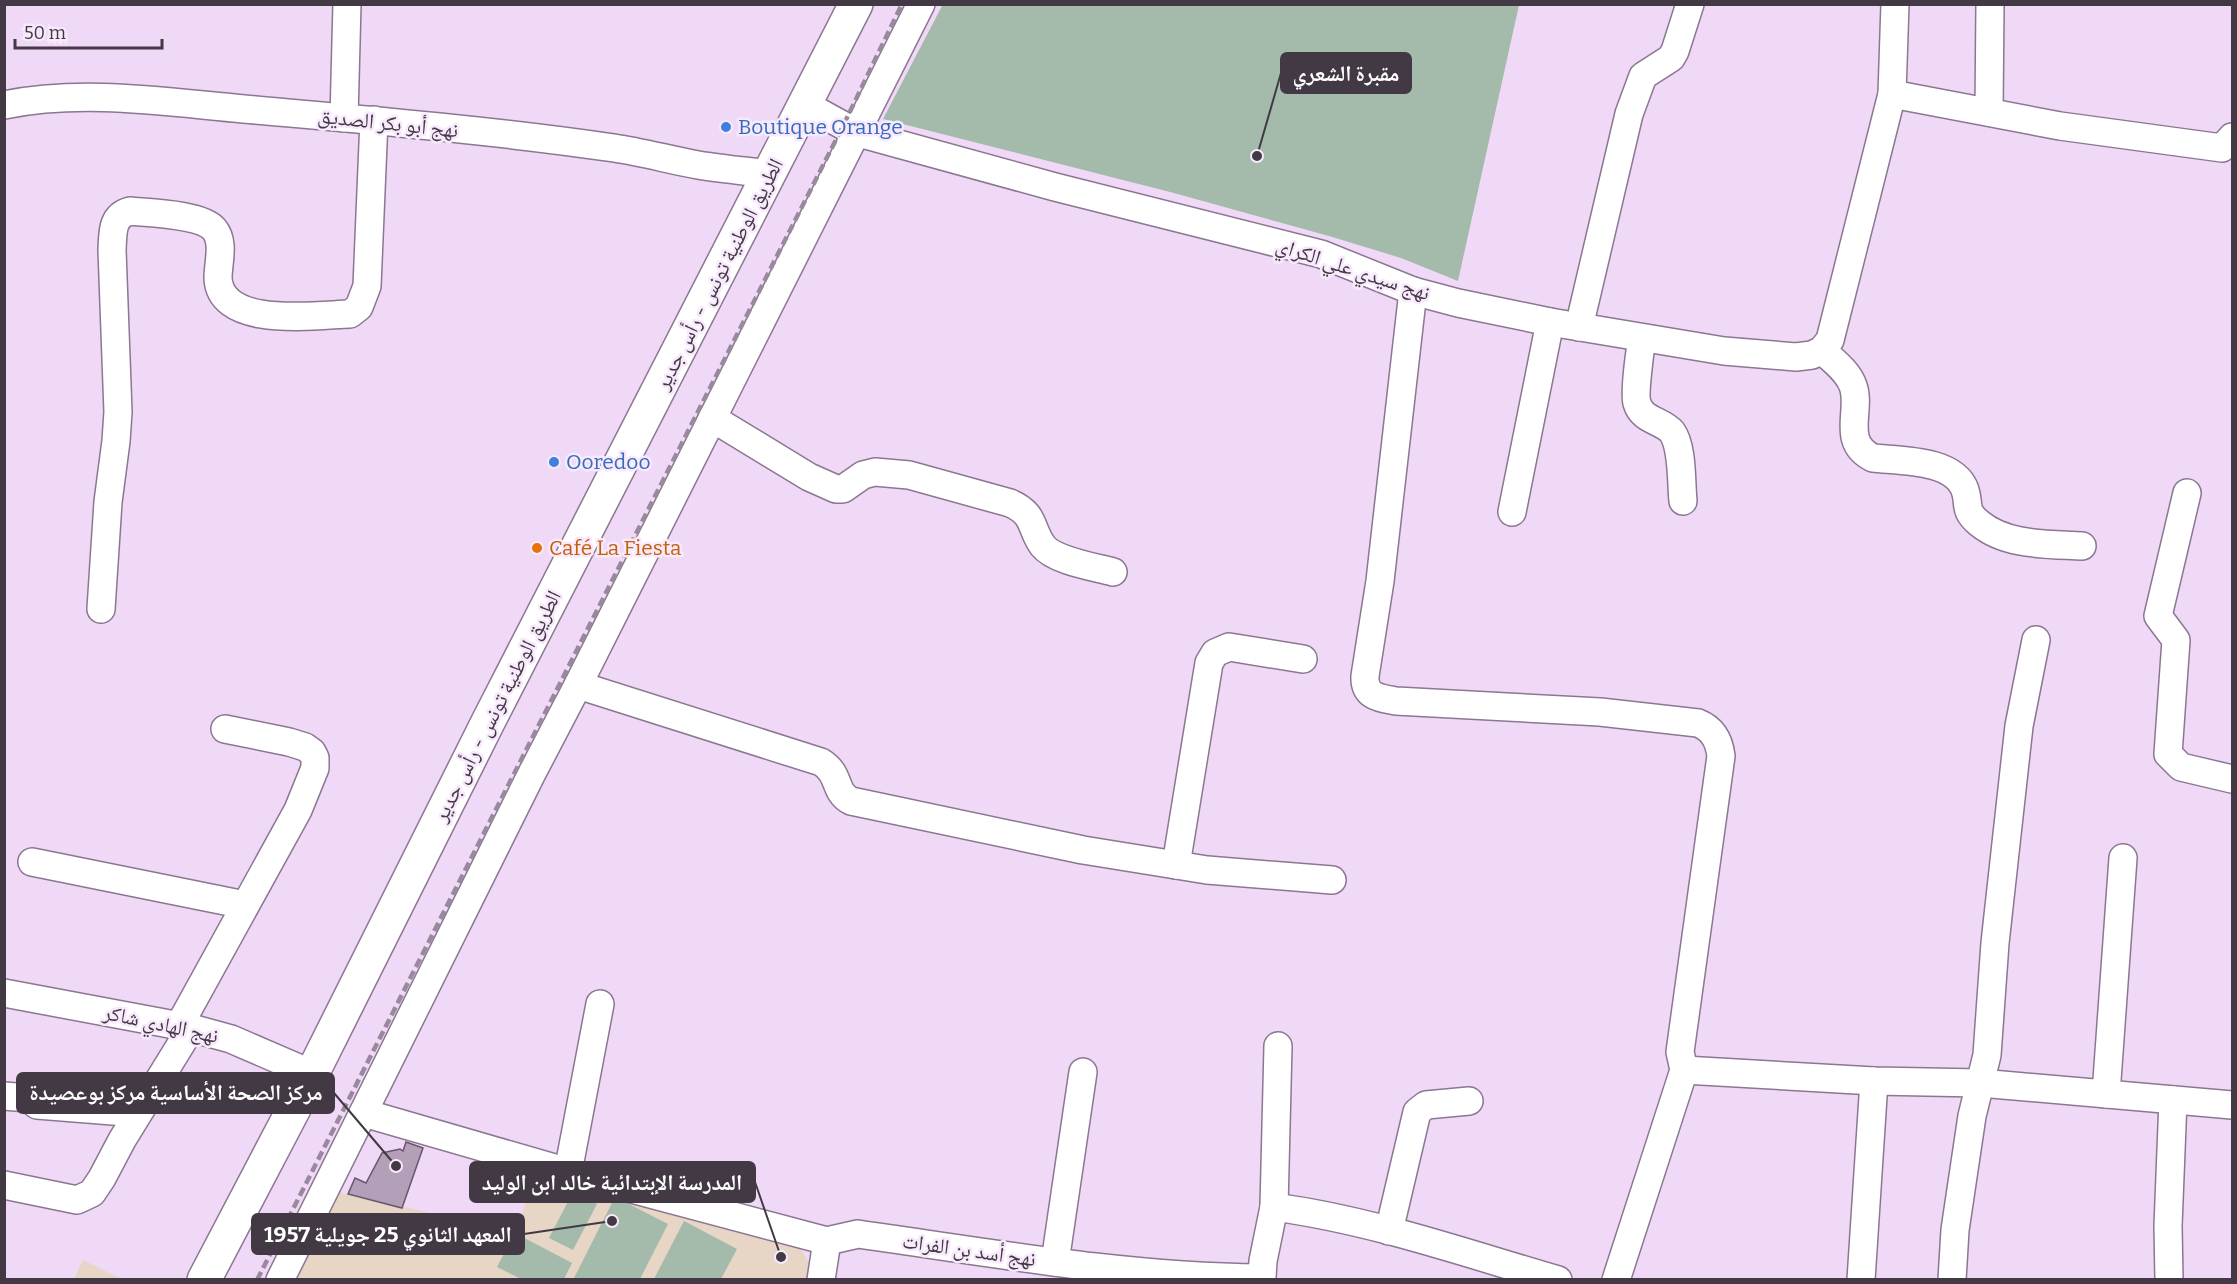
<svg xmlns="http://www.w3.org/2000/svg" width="2237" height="1284" viewBox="0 0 2237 1284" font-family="Bitter,'Noto Naskh Arabic',serif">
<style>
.education{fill:#e7d5c5}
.green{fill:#a4baab}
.building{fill:#b3a0b8;stroke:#69566e;stroke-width:1.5}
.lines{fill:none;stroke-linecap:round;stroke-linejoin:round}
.minor-casing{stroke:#8b7791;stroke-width:30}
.major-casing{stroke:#8b7791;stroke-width:36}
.minor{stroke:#fff;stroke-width:27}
.major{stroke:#fff;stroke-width:33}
.rail{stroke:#98899c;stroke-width:4.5;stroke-dasharray:9 4.5;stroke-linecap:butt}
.shop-dot{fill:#3f7fe0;stroke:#f8eafc;stroke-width:2}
.food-dot{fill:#e8710a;stroke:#f8eafc;stroke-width:2}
.labels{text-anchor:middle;stroke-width:5;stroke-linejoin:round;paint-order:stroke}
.street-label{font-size:21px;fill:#423944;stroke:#f8eafc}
.shop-label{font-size:21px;fill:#366cbe;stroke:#f8eafc;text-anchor:start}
.food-label{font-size:21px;fill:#c56008;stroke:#f8eafc;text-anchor:start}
.leader{fill:none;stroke:#423944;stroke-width:2}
.callout-dot{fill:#423944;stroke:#f8eafc;stroke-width:2}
.callout{fill:#423944;stroke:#423944;stroke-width:2}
.callout-label{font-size:22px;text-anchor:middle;font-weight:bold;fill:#fff}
</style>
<rect width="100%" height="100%" fill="#f0d9f6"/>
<g class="education">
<path d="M534,1177L799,1246L812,1268L810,1280H296L339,1192L516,1233Z"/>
<path d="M83,1260L121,1279H74Z"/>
</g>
<g class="green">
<path d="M943,4L1519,5L1458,281L1401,258L1329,236L1174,193L883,119Z"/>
<path d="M573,1192L597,1204L573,1250L549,1238Z"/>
<path d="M615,1197L668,1224L640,1279L573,1280Z"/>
<path d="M684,1221L737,1249L721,1279H654Z"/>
<path d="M515,1233L572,1263L564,1279H521L497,1267Z"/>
</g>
<path class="building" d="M406,1142L423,1148L402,1208L348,1194L355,1178L366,1183L382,1153L400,1149L403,1151Z"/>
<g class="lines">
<defs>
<g id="minor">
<path d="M1892,94L1895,4"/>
<path d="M4,105C84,89 164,102 244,109C367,120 491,130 614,148C642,152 670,160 698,165C722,169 746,171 770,174"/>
<path d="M806,105L855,132L1055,187L1321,254L1413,291L1458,303L1550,322L1724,351L1796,357L1812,355L1822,350L1830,340L1892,94L2060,126L2222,148L2232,137"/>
<path d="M1989,112L1990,4"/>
<path d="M344,118L347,4"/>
<path d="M1413,291L1380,581L1365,676C1364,697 1380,698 1396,701L1600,712L1698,723C1713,729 1719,740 1721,756L1680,1052L1684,1070L1616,1280"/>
<path d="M1579,327L1629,114L1643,76L1671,58L1675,51L1690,4"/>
<path d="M1642,338C1640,351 1634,394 1637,403C1642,421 1662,420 1672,432C1683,447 1681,483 1683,501"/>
<path d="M1822,350C1833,361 1848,371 1853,386C1862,410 1840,442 1873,458C1900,461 1954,459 1965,490C1970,504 1963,510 1979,523C2006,546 2049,544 2082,546"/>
<path d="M712,418L809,477L836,489H843L863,475L875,472L909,475L1010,503C1036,514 1030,529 1043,546C1055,561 1095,567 1113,572"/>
<path d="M2187,493L2158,616L2176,640L2168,754L2181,767L2232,779"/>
<path d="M1512,512L1550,322"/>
<path d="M101,609L108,502L116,441L118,412L112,250C113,234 111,216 130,211C150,213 201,214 214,229C225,242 218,263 218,278C220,329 316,315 350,314L359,307L367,286L374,120"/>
<path d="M578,685L821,762C841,774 833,792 851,801L1083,850L1207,870L1332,880"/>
<path d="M32,862L245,905"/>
<path d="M1176,865L1209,663L1215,653L1229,647L1303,659"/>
<path d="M4,993L191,1028L231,1039L312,1074"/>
<path d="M179,1026L298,810L315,768V758L312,752L305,747L289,742L225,729"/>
<path d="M1684,1070L1874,1081L1980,1083L2232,1105"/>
<path d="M2106,1094L2123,858"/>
<path d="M4,1096L28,1098L37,1105L138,1113"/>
<path d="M364,1113L568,1172L827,1241L858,1234C992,1253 1127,1277 1262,1278L1263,1261L1274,1207C1371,1220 1465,1253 1558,1280"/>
<path d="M568,1172L600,1004"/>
<path d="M4,1185L77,1200L92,1193L102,1178L122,1140L191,1028"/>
<path d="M1274,1207L1278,1046"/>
<path d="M1389,1231L1417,1112L1426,1105L1469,1101"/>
<path d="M1055,1262L1083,1072"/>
<path d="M280,1280L531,775L578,685L921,4"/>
<path d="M821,1280L827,1241"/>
<path d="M1861,1280L1874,1081"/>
<path d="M1952,1280L1955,1230L1972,1116L1987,1055L1995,943L2019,726L2036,640"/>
<path d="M2169,1280L2168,1226L2173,1100"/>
</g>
<path id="major" d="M204,1280L312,1074L488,722L856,4"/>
</defs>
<use href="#minor" class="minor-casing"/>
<use href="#major" class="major-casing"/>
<use href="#minor" class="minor"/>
<use href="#major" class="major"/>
<path class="rail" d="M257,1280L843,126L902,4"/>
</g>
<g class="shop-dot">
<circle cx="726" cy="127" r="6"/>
<circle cx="554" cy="462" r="6"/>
</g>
<circle class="food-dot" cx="537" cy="548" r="6"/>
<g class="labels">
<g class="street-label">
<text transform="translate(388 123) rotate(6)" y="7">نهج أبو بكر الصديق</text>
<text transform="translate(1353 269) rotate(18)" y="7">نهج سيدي علي الكراي</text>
<text transform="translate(719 274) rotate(-63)" y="7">الطريق الوطنية تونس - رأس جدير</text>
<text transform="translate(497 706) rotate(-63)" y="7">الطريق الوطنية تونس - رأس جدير</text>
<text transform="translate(161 1024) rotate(12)" y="7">نهج الهادي شاكر</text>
<text transform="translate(969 1250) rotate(8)" y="7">نهج أسد بن الفرات</text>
</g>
<g class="shop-label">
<text x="738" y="134">Boutique Orange</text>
<text x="566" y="469">Ooredoo</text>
</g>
<g class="food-label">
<text x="549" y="555">Café La Fiesta</text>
</g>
</g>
<path class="leader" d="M1257 156L1281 73M396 1166L334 1093M781 1257L755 1182M612 1221L524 1234"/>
<g class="callout-dot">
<circle cx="1257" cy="156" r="6"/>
<circle cx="396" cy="1166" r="6"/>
<circle cx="781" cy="1257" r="6"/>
<circle cx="612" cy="1221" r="6"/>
</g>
<g class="callout">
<rect x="1281" y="53" width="130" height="40" rx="6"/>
<rect x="17" y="1073" width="317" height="40" rx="6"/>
<rect x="470" y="1162" width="285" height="40" rx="6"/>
<rect x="252" y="1214" width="272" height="40" rx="6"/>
</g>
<g class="callout-label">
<text x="1346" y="81">مقبرة الشعري</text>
<text x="176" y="1100">مركز الصحة الأساسية مركز بوعصيدة</text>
<text x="612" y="1190">المدرسة الإبتدائية خالد ابن الوليد</text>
<text x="388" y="1242">المعهد الثانوي 25 جويلية 1957</text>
</g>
<rect width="2237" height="1284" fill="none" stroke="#423944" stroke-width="12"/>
<path d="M15 39v9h147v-9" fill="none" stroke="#423944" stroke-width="3"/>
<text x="24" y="39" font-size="18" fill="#423944" stroke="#f8eafc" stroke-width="4.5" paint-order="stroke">50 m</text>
</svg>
